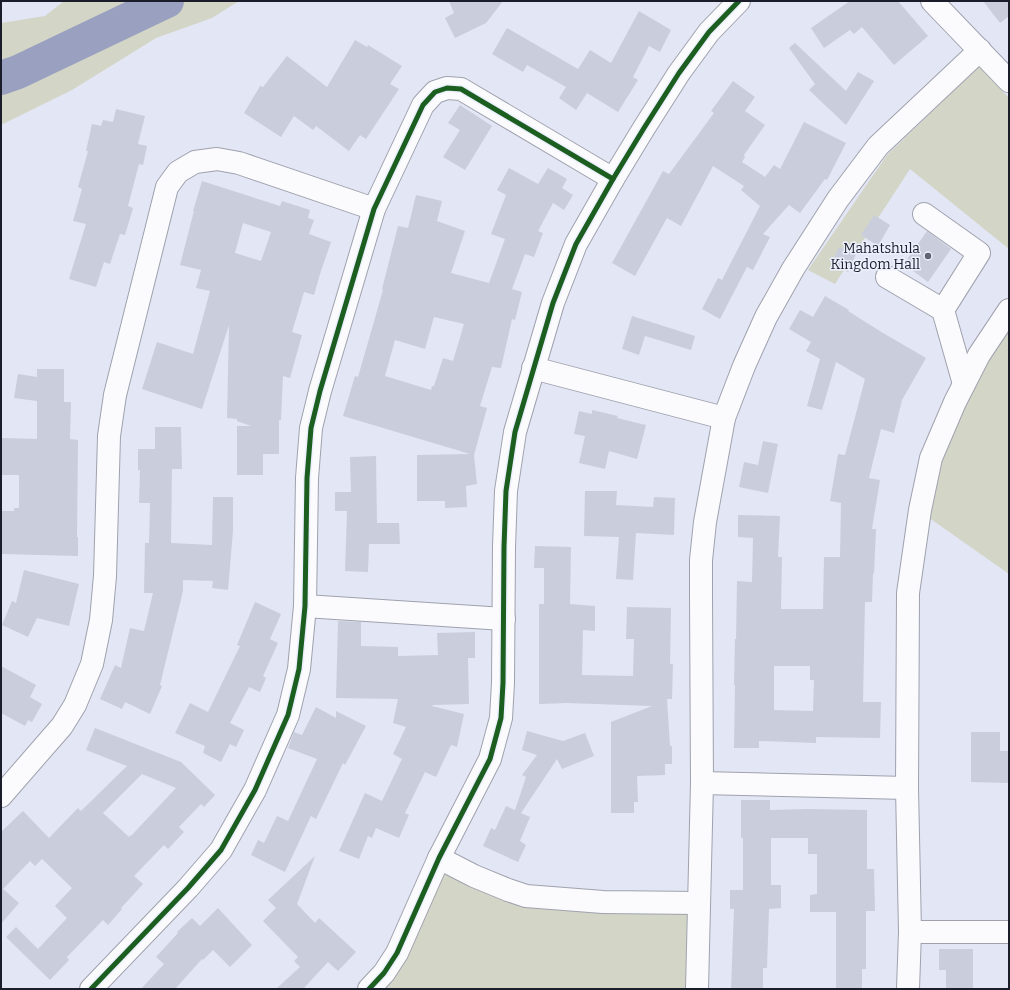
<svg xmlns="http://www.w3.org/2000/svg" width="1010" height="990" viewBox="0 0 1010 990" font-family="Bitter,serif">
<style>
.green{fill:#d3d6c7}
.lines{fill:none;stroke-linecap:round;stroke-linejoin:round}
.river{stroke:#9aa1c0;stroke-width:34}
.building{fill:#cacedc;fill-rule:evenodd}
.minor-casing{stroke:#9fa2ae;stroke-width:24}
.minor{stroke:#fbfbfd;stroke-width:22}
.cycleway-casing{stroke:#ecf0fd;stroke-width:8}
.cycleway{stroke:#1b5e20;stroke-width:5}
.poi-dot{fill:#616471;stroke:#ecf0fd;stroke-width:1.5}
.labels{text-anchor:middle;stroke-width:3;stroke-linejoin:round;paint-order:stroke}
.poi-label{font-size:14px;fill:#1b1e2a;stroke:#ecf0fd;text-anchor:end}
</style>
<rect width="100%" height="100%" fill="#e3e6f4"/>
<g class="green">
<path d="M64,1H239L212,18L156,38L72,90L1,125V23L45,16Z"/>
<path d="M979,66L1009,98V249L910,169L835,284L808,270L887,155Z"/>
<path d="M1009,322V574L925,515L936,461L960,406Z"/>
<path d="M450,873L689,911L688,989H381L435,879Z"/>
</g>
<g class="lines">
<path class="river" d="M1,78L18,72L167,1"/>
</g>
<g class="building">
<path d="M449,1H503L486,23L455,38L445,18L454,13Z"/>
<path d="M850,1H898L928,36L894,65L862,27L854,34L850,30L824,48L811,28Z"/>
<path d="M983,1H1009V16L1000,23Z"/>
<path d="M639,11L671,30L660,52L649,46L633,77L638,80L618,112L587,93L576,110L559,98L566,87L527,65L523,72L492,54L507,28L578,69L590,50L611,63Z"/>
<path d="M355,40L367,47L368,45L402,66L390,84L399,89L366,139L360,135L349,151L316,126L313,130L294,116L281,137L244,113L260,86L263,87L287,56L327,87Z"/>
<path d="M795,43L846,91L858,72L874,81L846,125L809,90L815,84L789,48Z"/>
<path d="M733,81L755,97L745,111L765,125L744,155L745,157L742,162L765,177L774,165L780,169L804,122L846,143L827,180L825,179L800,213L789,205L763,234L770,237L753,270L747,267L720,319L702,309L718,278L722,280L760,206L741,190L744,186L713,166L681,226L667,218L635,276L612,263L663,171L669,174L714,113L711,111Z"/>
<path d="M460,105L492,126L465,170L443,157L460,130L448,123Z"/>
<path d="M116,109L145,116L138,144L147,146L143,165L139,164L128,206L133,208L125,235L120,234L110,264L104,262L96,287L69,279L86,224L73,221L82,189L78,187L88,151H86L92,124L101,126L103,120L113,122Z"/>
<path d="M509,168L538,184L548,168L567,179L562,188L573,195L564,210L553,203L538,231L543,233L534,257L525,254L512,289L522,292L515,320L512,319L501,368L492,367L480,406L487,408L474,455L477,484L466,486L467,507L445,508V501H417V455L470,454L343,416L355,376L358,377L383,290L382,289L398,226L408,228L416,195L442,201L437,221L465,231L451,273L489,283L505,239L491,234L506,195L497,190ZM434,317L464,324L453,361L443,358L434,386H432L431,390L385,376L395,340L425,349Z"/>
<path d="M202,181L280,206L282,201L310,210L308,218L314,220L309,234L331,242L320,274L314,295L304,292L292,332L302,335L290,378L283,376L281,420H279V454H263V475H237V426H251L237,421V419L227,418L229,325L202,409L142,389L157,342L193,354L210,291L196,288L201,270L180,265L194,211H193ZM243,223L271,232L261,261L235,253Z"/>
<path d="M874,215L890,225L878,246L861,235Z"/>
<path d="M927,231L951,249L928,282L904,264Z"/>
<path d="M839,247L856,254L848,272L831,264Z"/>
<path d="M825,296L849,310L848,311L883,333L926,358L902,400L894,433L881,429L869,478L880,480L872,529H876L874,574L873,573L872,602H865L863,702H881L880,738L816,737V743L759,741V748H734L735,685H734L735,639H736L737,581L752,582L753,538L738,537V515L780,516L778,557H782L781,609H823L824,557H840L841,503L830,501L838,454L845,455L865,379L836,362L822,410L807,406L820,359L806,351L811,342L789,329L800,310L813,317ZM774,666H810V680H814L813,711L774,710Z"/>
<path d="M632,316L695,336L691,350L645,336L639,355L622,349Z"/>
<path d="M37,369H64V402H71L70,439L78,440L77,537H78V556L1,554V511H14V508H19V475H1V438L37,439V401L14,398L18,374L37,377Z"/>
<path d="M592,410L618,416L617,418L646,425L637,459L609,451L605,469L579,463L585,436L574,434L579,411L592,414Z"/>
<path d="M155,427H181L182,469H172L171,543L212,545L213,497H233V531L228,590L212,588L213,581L183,580V591L160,685L162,686L150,714L125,702L122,709L100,699L115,665L121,668L130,628L144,631L153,593H144L145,543H149L150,503H139L140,470H138V449H155Z"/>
<path d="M763,441L778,444L768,493L739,487L744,462L758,465Z"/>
<path d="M376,456L377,523H399L400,544H369L368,572L345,571L347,511H335V492H351L350,457Z"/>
<path d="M585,491H617L616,505L653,507L654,497L675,498L674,535L636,533L633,580L616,579L619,537L584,536Z"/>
<path d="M535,546L571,547L570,604L595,606V631L583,630L582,675L633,676L634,639H626L627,607L671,608L670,664H673L672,699H667L670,746H672V764H665V775L637,776L638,802H634V813H611V722L652,706L567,703L539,704V604H544V568H534Z"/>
<path d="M24,570L79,584L69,626L37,618L28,637L2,625L12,601L16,603Z"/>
<path d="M255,602L281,614L270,639L278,643L263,676L266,678L260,692L249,687L230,723L244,730L236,747L230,744L221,762L203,753L205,746L175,733L190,703L208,712L240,646L237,645Z"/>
<path d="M338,621L361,622V646L398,647V656L438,655L437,633L475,632V658H468L469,704L433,705L432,706L464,714L457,747L451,745L436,777L425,772L405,813L409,815L399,838L376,828L372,838L368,836L359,859L339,851L365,793L382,801L402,759L393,754L406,727L393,723L398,699L336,698Z"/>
<path d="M1,666L36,685L30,697L42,704L32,722L28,720L25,726L1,713Z"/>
<path d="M316,707L336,718V711L366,726L345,765L343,763L316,819L311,816L285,872L251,855L258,840L264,843L277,816L288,821L317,759L288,748L294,732L302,735Z"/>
<path d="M95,728L181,762L215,795L204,807L201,804L179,827L184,832L168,849L164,845L134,876L143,884L121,908L122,909L108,925L103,920L67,957L69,960L50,980L6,937L16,927L38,949L67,918L55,906L72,888L42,859L35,866L30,861L3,889L19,903L1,924V832L23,811L49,838L78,808L81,811L127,766L86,750ZM142,774L176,788L131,836L130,835L129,837L103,813Z"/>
<path d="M527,731L563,741L585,733L594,756L562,769L557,759L521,813L530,817L520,841L526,845L518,862L483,846L491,828L495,830L506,806L515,810L526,777L522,775L537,755L522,750Z"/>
<path d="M971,732H1000V751H1009V783L971,782Z"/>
<path d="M741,800H770V810L808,809L867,810V869H874L875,911H866V969H862V989H836V912H810V895L817,894V854H808V838H771V885H781V908L769,909L767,968H763V989H731L734,909H730V890H743V838H741Z"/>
<path d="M315,856L297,904L315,923L319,918L356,952L338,971L328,962L303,989H276L300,967L294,961L298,957L263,921L276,908L268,900Z"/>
<path d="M218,908L252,945L230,967L213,950L203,960L202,959L175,989H141L164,964L156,957L178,933L177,932L192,918L200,926Z"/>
<path d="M939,949H973V989H946V970H939Z"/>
</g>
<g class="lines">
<defs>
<g id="minor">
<path d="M932,1L1009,81"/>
<path d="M924,214L979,253L943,310"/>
<path d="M887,277L943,310L964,384"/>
<path d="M533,368L724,418"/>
<path d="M305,606L504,619"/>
<path d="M702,783L907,788"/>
<path d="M1,796L62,726L75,705L92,664L101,620L105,576L109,436L115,395L167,187L178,172L195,162L217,159L239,163L374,209"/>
<path d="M439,858L474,876L508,890L526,896L603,902L698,903"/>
<path d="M910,932H1009"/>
<path d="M91,989L188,888L221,850L255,790L288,715L299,669L305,606L307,478L311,428L320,391L374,209L423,105L435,92L447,88L461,89L613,179"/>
<path d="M369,989L384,973L397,953L439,858L490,759L501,718L503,683L504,547L506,491L515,432L553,303L576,244L613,179L644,128L679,73L709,32L739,1"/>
<path d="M697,989L702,783L701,597V560L705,522L724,418L744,366L766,317L793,269L838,199L878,146L980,50"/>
<path d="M908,989L910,932L907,788L908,593L920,510L931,458L955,402L979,355L1009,310"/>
</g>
</defs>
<use href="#minor" class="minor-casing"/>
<use href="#minor" class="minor"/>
<defs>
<g id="cycleway">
<path d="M91,989L188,888L221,850L255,790L288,715L299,669L305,606L307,478L311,428L320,391L374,209L423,105L435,92L447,88L461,89L613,179"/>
<path d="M369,989L384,973L397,953L439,858L490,759L501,718L503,683L504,547L506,491L515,432L553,303L576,244L613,179L644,128L679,73L709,32L739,1"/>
</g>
</defs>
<use href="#cycleway" class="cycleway-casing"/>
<use href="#cycleway" class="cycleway"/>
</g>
<circle class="poi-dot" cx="928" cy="256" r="4"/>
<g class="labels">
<g class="poi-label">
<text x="920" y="253">Mahatshula<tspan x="920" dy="16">Kingdom Hall</tspan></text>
</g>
</g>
<rect width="1010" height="990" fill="none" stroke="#1b1e2a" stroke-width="4"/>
</svg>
